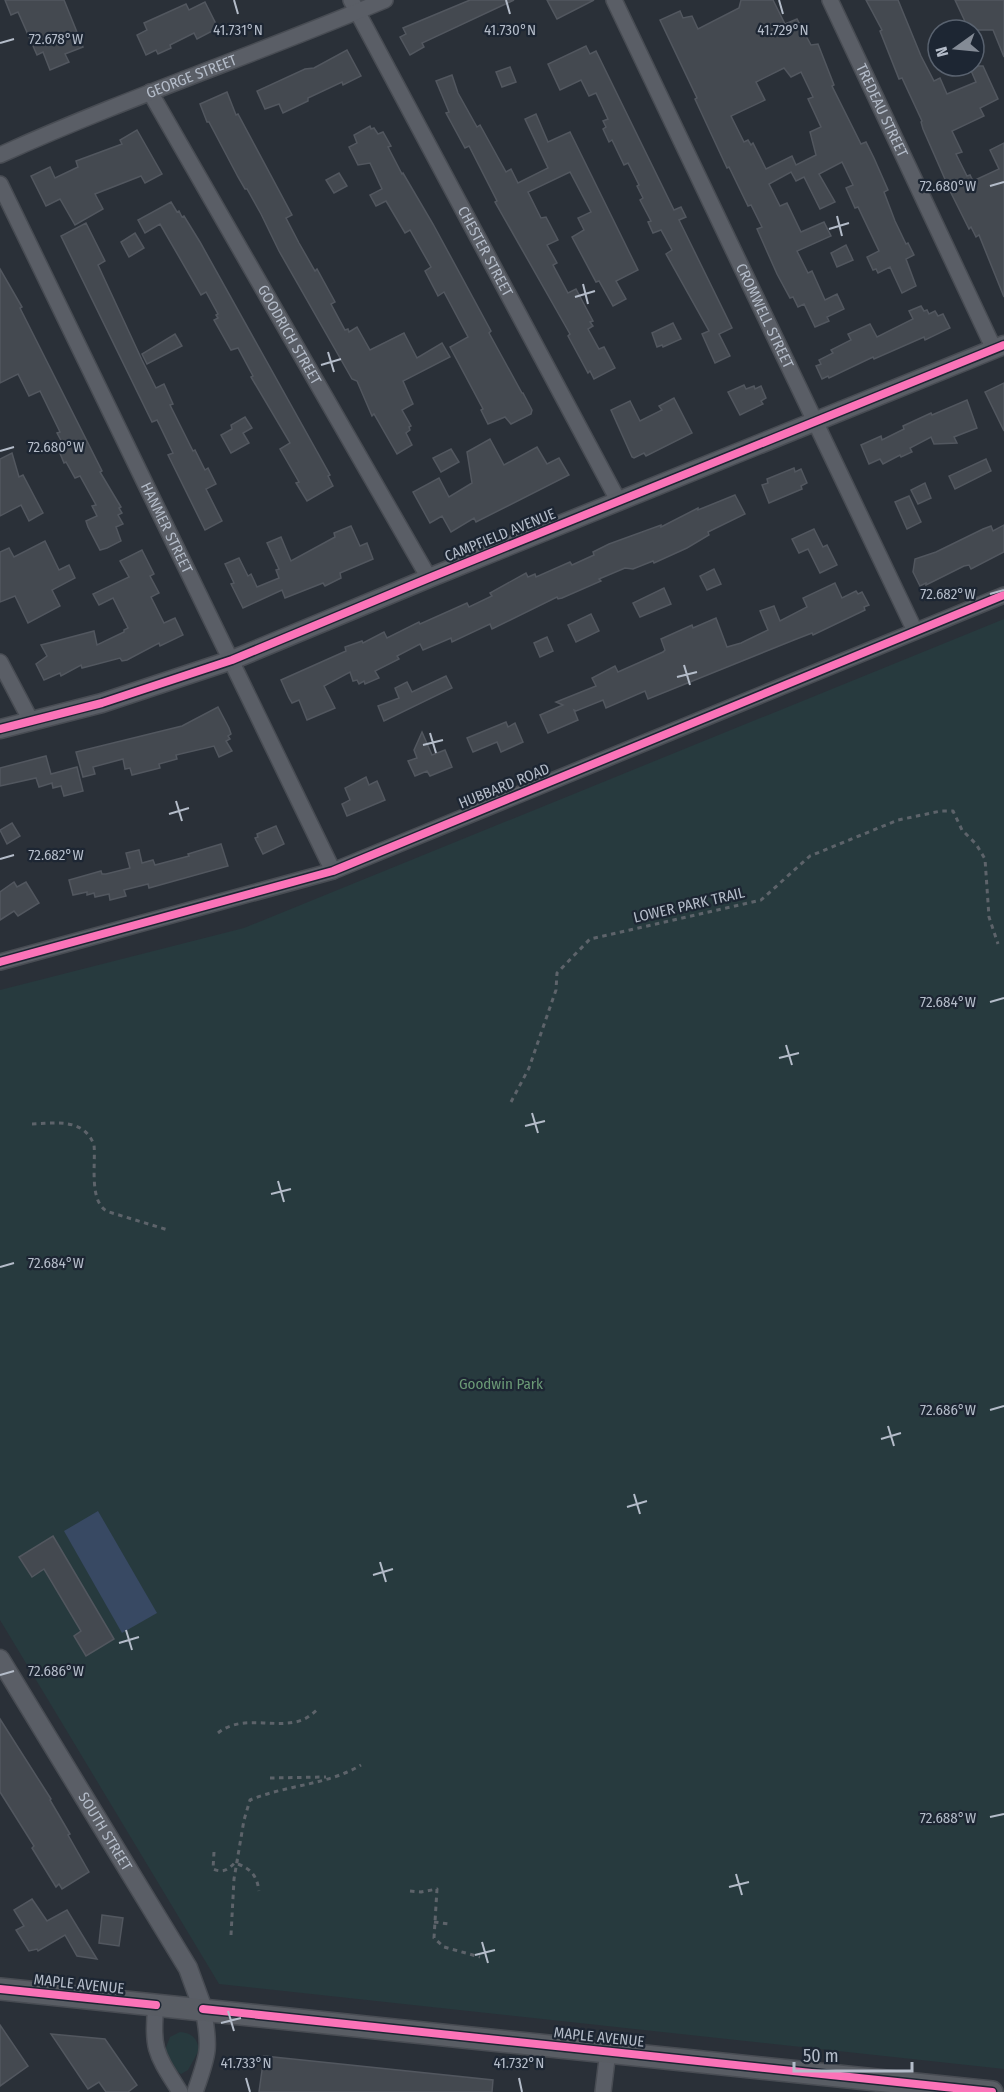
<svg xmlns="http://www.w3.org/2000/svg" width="1004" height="2092" viewBox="0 0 1004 2092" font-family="'Fira Sans Condensed',sans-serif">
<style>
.green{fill:#273a3e}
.water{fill:#384963}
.building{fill:#444950;stroke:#52575f;stroke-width:1.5;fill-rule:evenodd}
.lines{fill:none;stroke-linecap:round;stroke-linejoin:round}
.minor-casing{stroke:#484c53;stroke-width:18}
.tertiary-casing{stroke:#484c53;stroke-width:21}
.secondary-casing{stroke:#484c53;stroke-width:24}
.path{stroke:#5d636a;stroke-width:3;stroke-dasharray:4.5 4.5;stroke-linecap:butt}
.minor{stroke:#5a5e66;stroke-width:15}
.tertiary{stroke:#5a5e66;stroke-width:18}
.secondary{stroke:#595d64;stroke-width:21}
.cycleway-casing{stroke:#1d2633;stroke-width:11}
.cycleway{stroke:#fb73b8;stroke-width:8}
.ticks{fill:none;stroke:#b4bcc9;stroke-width:2}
.labels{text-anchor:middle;stroke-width:4.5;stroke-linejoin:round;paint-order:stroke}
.street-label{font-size:15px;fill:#b4bcc9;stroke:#1d2633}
.park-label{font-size:15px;fill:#6b9a76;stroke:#1d2633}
.ticks-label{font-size:15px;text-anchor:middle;fill:#b4bcc9;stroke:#1d2633;stroke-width:4.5;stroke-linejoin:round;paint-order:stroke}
</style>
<rect width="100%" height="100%" fill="#2a3038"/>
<g class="green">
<path d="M1004,619V2069L219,1984L0,1620V990L244,928Z"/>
<path d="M180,2032C192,2033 197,2038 199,2050L188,2070L181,2074L176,2070L165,2050L170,2037Z"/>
</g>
<path class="water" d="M98,1511L157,1613L122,1633L64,1531Z"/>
<g class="building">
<path d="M5,0H64L83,47L65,54L69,62L50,70L43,52L37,55L18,12L11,15Z"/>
<path d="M470,0H514L422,43L424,47L410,55L400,37L406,34L403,28Z"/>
<path d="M547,0H594L557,19Z"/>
<path d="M741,0H773L785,24L797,19L811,45L818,44L834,85L832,86L861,144L866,142L874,158L888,190L884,192L895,221L906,244L908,243L914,255L906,259L916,286L902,293L890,267L878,273L876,269L873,270L867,257L879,251L858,207L855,208L846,188L853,185L842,162L819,174L835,202L820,209L804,177L796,181L791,172L769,184L780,206L787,203L801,232L824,222L831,236L797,251L808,273L812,271L825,300L837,294L844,309L827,317L829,321L815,327L804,304L798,307L793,297L790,298L777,274L757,229L762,227L751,205L748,206L729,167L727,168L701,112L695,99L697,98L660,20L680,11L683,18L692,16L698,29L739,8ZM784,68L791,77L801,72L813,97L808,99L821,127L810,132L816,155L796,165L792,156L766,169L753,143L751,145L748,140L744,142L731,116L765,100L756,82Z"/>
<path d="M866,0H898L921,56L934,81L940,78L947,94L976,82L969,66H983L998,99L980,108L984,116L952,131L962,152L956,154L967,176L970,175L973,181L999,169L990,150L1004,143V297L979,235L976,237L971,227L969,229L951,193L923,129L921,122L922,121L902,78L899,79L880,31L882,30Z"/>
<path d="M955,0H1004V57L993,30H969Z"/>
<path d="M205,2L218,28L197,39L194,33L170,45L171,48L158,54L156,50L146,55L137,35L147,30L144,23L186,4L189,10Z"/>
<path d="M586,46L590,54L596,51L674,210L681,207L686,217L679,220L732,328L719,334L730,356L715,363L702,334L709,331L666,254L672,250L661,230L653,233L648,222L651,221L640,200L643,198L637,186L639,185L628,163L624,165L612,140L609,142L603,129L606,127L603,121L608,119L596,93L589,96L581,80L560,90L548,64Z"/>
<path d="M347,50L361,76L343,85L342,82L308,98V101L283,113L279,104L265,109L257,91L305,69L314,68Z"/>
<path d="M510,67L516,82L502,87L496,72Z"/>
<path d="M452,75L458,93L477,127L480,125L506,172L511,169L518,183L548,168L525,119L536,114L548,142L570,132L638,270L616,281L626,299L613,306L599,281L596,282L572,237L584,230L578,218L591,212L570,172L528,192L541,218L546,217L558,240L547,245L557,263L553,265L568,293L576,289L593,321L590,322L593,326L588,329L599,349L604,347L615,368L594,379L590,371L588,373L568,336L570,334L495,202L497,201L469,146L465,148L446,113L449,112L436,81Z"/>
<path d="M227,92L236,115L238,114L292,215L286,218L299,243L315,271L317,269L335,302L331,304L345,330L348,329L349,332L357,327L370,350L404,333L417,358L442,343L450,357L403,381L413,404L402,410L411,426L409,427L410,430L406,433L412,445L397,454L374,414L372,416L357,381L352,379L279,251L261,214L247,189H245L238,177L209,122H207L200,104Z"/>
<path d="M370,126L371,129L374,128L378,134L383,132L391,146L388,147L402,174L403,173L433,224L491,331L489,333L522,393H523L532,410L531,414L511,424L505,417L488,424L481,410L483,409L450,347L468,337L444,292L438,296L425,271L431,267L410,230L405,233L386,201L376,206L370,195L382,189L370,163L358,165L349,147L357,143L354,135Z"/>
<path d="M137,130L162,174L145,183L141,176L95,194L103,209L75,225L60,199L46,206L31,176L50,167L55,178L78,167L76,161L122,144L120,140Z"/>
<path d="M339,173L347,186L334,193L326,180Z"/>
<path d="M171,202L177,212L179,211L182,217L184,216L200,242L330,475L328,476L333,486L307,501L296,483L299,482L280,449L290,443L289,441L251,377L253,376L238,348L231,350L214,320L218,318L216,315L218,314L206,292L201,295L160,224L145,233L138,220Z"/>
<path d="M86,223L105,261L98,265L142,360L156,388L164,384L173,404L170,405L193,451L195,450L205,470L208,468L216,484L206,489L222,521L205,530L168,455L173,453L157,420L152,422L61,236Z"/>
<path d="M135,233L144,248L129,257L121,242Z"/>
<path d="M846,245L853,260L837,267L831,253Z"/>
<path d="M0,269L22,307L20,308L102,471L100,472L121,507L119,508L122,513L118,515L123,524L116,527L121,541L107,548L100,550L88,527L86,521L97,516L92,506L96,505L80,476L75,478L66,462L64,463L59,451L65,448L57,433L60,432L40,391L29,396L18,374L0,383Z"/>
<path d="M921,306L924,311L927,310L929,314L935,311L938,316L943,314L950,328L925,340L924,337L874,359L873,357L829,378L828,376L822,379L816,366L821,364L819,360L833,353L831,350L851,340L848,334L870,324L877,337L913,319L909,311Z"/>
<path d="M673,323L681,339L663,347L662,345L657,347L652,333Z"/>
<path d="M175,334L182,346L147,364L142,354Z"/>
<path d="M1004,383V431L985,392Z"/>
<path d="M744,385L746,389L754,386L755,389L761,386L766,398L761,401L763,404L740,415L728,392Z"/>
<path d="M674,398L692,433L646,456L644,453L634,458L632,457L611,410L630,401L640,421L662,410L659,406Z"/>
<path d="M967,400L977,428L954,437L957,443L934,444L931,437L910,448L912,452L901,457L900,455L883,464L880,459L869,464L861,445L881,436L882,440L904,429L903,426L931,413L932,415Z"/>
<path d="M245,417L252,428L243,433L249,443L231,453L221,435L232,429L231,425Z"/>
<path d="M490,439L504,465L537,447L547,464L559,458L569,475L476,522L474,518L451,532L442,516L430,523L413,492L439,478L449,497L472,483L467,452Z"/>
<path d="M451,449L459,462L441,472L433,458Z"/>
<path d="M12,453L19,477L23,475L43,513L29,521L21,505L0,516V459Z"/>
<path d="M986,459L991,471L955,489L949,476Z"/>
<path d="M794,468L795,472L801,469L807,483L801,486L802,489L769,503L762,485L768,483L767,479Z"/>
<path d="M925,483L931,498L918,504L911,490Z"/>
<path d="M735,495L745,514L708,532L709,535L687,548L654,563L653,561L633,569L625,568L599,579L601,581L562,598L558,599L557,597L492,629L490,624L452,642L451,638L423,650L420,644L397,656L399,659L375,671L379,678L365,684L364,681L359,684L357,680L353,681L350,672L324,686L335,708L307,720L299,700L292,703L289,698L281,680L346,651L345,647L362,641L363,643L384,632L387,638L419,622L420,624L467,603L469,607L492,596L490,593L526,573L528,577L535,574L536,577L570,562L572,565L594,555L593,552L609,544L661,525V527L698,508V510Z"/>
<path d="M909,496L921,522L907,529L895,502Z"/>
<path d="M1004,525V552L971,569L969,565L964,566L926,585V583L920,586L913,572L915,559L936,552L983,529L991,526L993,531Z"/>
<path d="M351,526L360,546L367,543L373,559L340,573L341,578L325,586L323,583L285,598L282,590L243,608L231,584L234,583L225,564L239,558L248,576L251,574L257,587L279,578L276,570L279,569L267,543L281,537L291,561L335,537L334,533Z"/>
<path d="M814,529L823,547L827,545L837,565L820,573L808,549L799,553L792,539Z"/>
<path d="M45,541L59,570L69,565L75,578L52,590L60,606L28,623L15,596L0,602V552L9,548L14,557Z"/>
<path d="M142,550L154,574L150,576L159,593L151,597L164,623L175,618L183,635L160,646L159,643L127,660L122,661L120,658L82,668L81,665L61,676L60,673L44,680L36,664L47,656L41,645L94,631L97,645L124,632V630L128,628L113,598L99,605L93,594L129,577L120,561Z"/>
<path d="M714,569L721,584L707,590L700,576Z"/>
<path d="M835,583L842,598L856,591L858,594L862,592L869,605L864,607L865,610L813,635L812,633L794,640L648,699L645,691L606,708L603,700L576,711L574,710L578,720L548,733L540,715L563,705L556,702L596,686L592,678L615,666L618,672L663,652L665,650L661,639L692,625L693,628L716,618L727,647L741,643L768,630L760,611L774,606L780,621L807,607L803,598Z"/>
<path d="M664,588L671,604L640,617L633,603Z"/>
<path d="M591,614L599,631L576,642L568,625Z"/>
<path d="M547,637L553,651L540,657L534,643Z"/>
<path d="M446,676L452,688L384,721L378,706L399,698L395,688L407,682L412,692Z"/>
<path d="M218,707L229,728L231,734L228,736L230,739L226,741L232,751L219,757L214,746L176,755L177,759L159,764L160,768L132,775L130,768L125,769L123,759L93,767L95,774L83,777L76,752L182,726Z"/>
<path d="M506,722L508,727L515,723L523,742L501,752L497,742L473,752L467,738Z"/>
<path d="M422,732L432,755L445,750L452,767L430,776L427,771L415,776L408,761L417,758L414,750Z"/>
<path d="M46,756L51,774L77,767L83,791L64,796L61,786L53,788L52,783L39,787L36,778L0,786V768Z"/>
<path d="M366,777L369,785L377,781L385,800L347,816L342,804L350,800L345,788Z"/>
<path d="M12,823L20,836L7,844L0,830Z"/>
<path d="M276,826L284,844L263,854L255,838L258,837L257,834Z"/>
<path d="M221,844L228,866L149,888L148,884L124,890L126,896L110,900L109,894L95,897L94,893L87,895V892L73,895L69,880L101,871L102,874H106L130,868L126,853L139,850L142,863L153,860L155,865L189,856L188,854Z"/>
<path d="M14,882L17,887L26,882L39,903L18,916L14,911L0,920V892Z"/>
<path d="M53,1536L114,1639L86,1656L74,1636L81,1631L44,1569L32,1577L19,1557Z"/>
<path d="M0,1719L51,1799L50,1800L70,1834L68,1835L89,1872L62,1889L59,1884L56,1887L32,1848L34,1846L0,1792Z"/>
<path d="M32,1899L47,1921L67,1910L97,1959L77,1956L65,1935L38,1951L37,1949L29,1951L16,1930L24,1926L14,1910Z"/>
<path d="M102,1915L123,1918L119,1946L99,1943Z"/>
<path d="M0,2025L28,2066L0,2086Z"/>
<path d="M51,2034L105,2039L137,2085L128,2092H106L99,2082L88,2089Z"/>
<path d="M264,2056L493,2080L492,2092H259Z"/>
</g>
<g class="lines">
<defs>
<g id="minor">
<path id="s1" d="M351,0L619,502"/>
<path id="s2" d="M614,0L915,631"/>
<path id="s3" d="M830,0L994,349"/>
<path id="s4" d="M150,92L429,578"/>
<path id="s5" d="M0,155C126,98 257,54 385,0"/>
<path id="s6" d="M0,184L333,871"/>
<path d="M0,662L31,721"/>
<path d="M0,962L333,871L1004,595"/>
<path d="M156,2005C151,2050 157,2055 180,2092"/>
<path d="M195,2092C208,2055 211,2049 203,2009"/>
<path d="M603,2092L608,2051"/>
</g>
<g id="tertiary">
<path d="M0,729L102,703L232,660L429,578L1004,345"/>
<path id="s7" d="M0,1659L188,1968L203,2009"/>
</g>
<path id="secondary" d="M0,1989L992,2092"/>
</defs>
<use href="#minor" class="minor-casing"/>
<use href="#tertiary" class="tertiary-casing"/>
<use href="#secondary" class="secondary-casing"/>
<g class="path">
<path d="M511,1102L529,1068L556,990L557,973L590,939L761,900L810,856L898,820L941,811H953L962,830L976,844L985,859L989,917L998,944"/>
<path d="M32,1124C56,1123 84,1118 94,1145C96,1163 88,1204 109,1212L168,1230"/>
<path d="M218,1733C243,1713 276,1730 302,1720C308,1718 313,1713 318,1709"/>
<path d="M270,1778L326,1777"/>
<path d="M214,1852L213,1869C225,1874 229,1868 238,1860"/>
<path d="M238,1864C251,1869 257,1876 259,1891"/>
<path d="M410,1891L421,1892L437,1889L434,1938L444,1947L480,1957"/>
<path d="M434,1922L449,1924"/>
<path d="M231,1935L234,1879L244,1820L250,1800C286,1785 328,1785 361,1765"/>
</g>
<use href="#minor" class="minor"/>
<use href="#tertiary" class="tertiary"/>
<use href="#secondary" class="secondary"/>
<defs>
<g id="cycleway">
<path d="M0,729L102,703L232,660L429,578L1004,345"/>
<path d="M0,962L333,871L1004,595"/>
<path d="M0,1989L156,2005"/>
<path d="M203,2009L992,2092"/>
</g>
</defs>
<use href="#cycleway" class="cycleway-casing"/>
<use href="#cycleway" class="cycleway"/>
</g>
<path class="ticks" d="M234,0L238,14M506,0L510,14M779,0L783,14M0,43L14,39M990,186L1004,182M837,216L842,236M829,229L849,223M583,284L588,304M575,297L595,291M328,352L334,372M321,365L341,359M0,451L14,447M990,594L1004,590M684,665L690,685M677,677L697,672M430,733L436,753M423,745L443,740M176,801L182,821M169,814L189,808M0,859L14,855M990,1002L1004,998M786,1045L792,1065M779,1058L799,1053M532,1113L538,1133M525,1126L545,1121M278,1181L284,1202M271,1194L291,1189M0,1267L14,1263M990,1410L1004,1406M888,1426L894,1446M881,1439L901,1433M634,1494L640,1514M627,1507L647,1501M380,1562L386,1582M373,1575L393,1569M126,1630L132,1650M119,1643L139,1637M0,1675L14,1671M990,1817L1004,1814M736,1874L742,1895M729,1887L749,1882M482,1942L488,1963M475,1955L495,1950M228,2011L234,2031M221,2023L241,2018M246,2078L250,2092M519,2078L522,2092"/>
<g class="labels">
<g class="street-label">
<text dy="5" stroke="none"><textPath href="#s5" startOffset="207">GEORGE STREET</textPath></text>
<text dy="5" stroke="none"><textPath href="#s3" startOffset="122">TREDEAU STREET</textPath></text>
<text dy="5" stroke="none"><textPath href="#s1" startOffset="285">CHESTER STREET</textPath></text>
<text dy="5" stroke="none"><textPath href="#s2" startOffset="350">CROMWELL STREET</textPath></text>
<text dy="5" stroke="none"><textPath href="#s4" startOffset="280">GOODRICH STREET</textPath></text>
<text dy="5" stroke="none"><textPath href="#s6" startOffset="382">HANMER STREET</textPath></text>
<text transform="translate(500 535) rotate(-22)" y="5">CAMPFIELD AVENUE</text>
<text transform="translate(504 786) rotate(-22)" y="5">HUBBARD ROAD</text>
<text transform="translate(689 905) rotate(-13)" y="5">LOWER PARK TRAIL</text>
<text dy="5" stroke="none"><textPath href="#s7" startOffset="202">SOUTH STREET</textPath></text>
<text transform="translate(79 1984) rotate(6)" y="5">MAPLE AVENUE</text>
<text transform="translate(599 2037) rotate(6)" y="5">MAPLE AVENUE</text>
</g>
<g class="park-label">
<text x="501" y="1389">Goodwin Park</text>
</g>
</g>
<g class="ticks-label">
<text x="783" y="35">41.729°N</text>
<text x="238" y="35">41.731°N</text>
<text x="510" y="35">41.730°N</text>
<text x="56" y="44">72.678°W</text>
<text x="948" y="191">72.680°W</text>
<text x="56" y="452">72.680°W</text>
<text x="948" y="599">72.682°W</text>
<text x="56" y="860">72.682°W</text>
<text x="948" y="1007">72.684°W</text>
<text x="56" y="1268">72.684°W</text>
<text x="948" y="1415">72.686°W</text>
<text x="56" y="1676">72.686°W</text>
<text x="948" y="1823">72.688°W</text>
<text x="246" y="2068">41.733°N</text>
<text x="519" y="2068">41.732°N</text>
</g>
<g transform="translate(956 48) rotate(255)"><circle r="28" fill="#1d2633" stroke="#59626f" stroke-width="1.5"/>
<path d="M0-4.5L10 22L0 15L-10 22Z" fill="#848b96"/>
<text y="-9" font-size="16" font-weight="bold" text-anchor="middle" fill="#b4bcc9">N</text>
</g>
<path d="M794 2062v9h118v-9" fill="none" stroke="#b4bcc9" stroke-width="3"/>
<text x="803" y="2062" font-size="18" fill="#b4bcc9" stroke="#1d2633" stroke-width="4.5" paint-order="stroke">50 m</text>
</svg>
